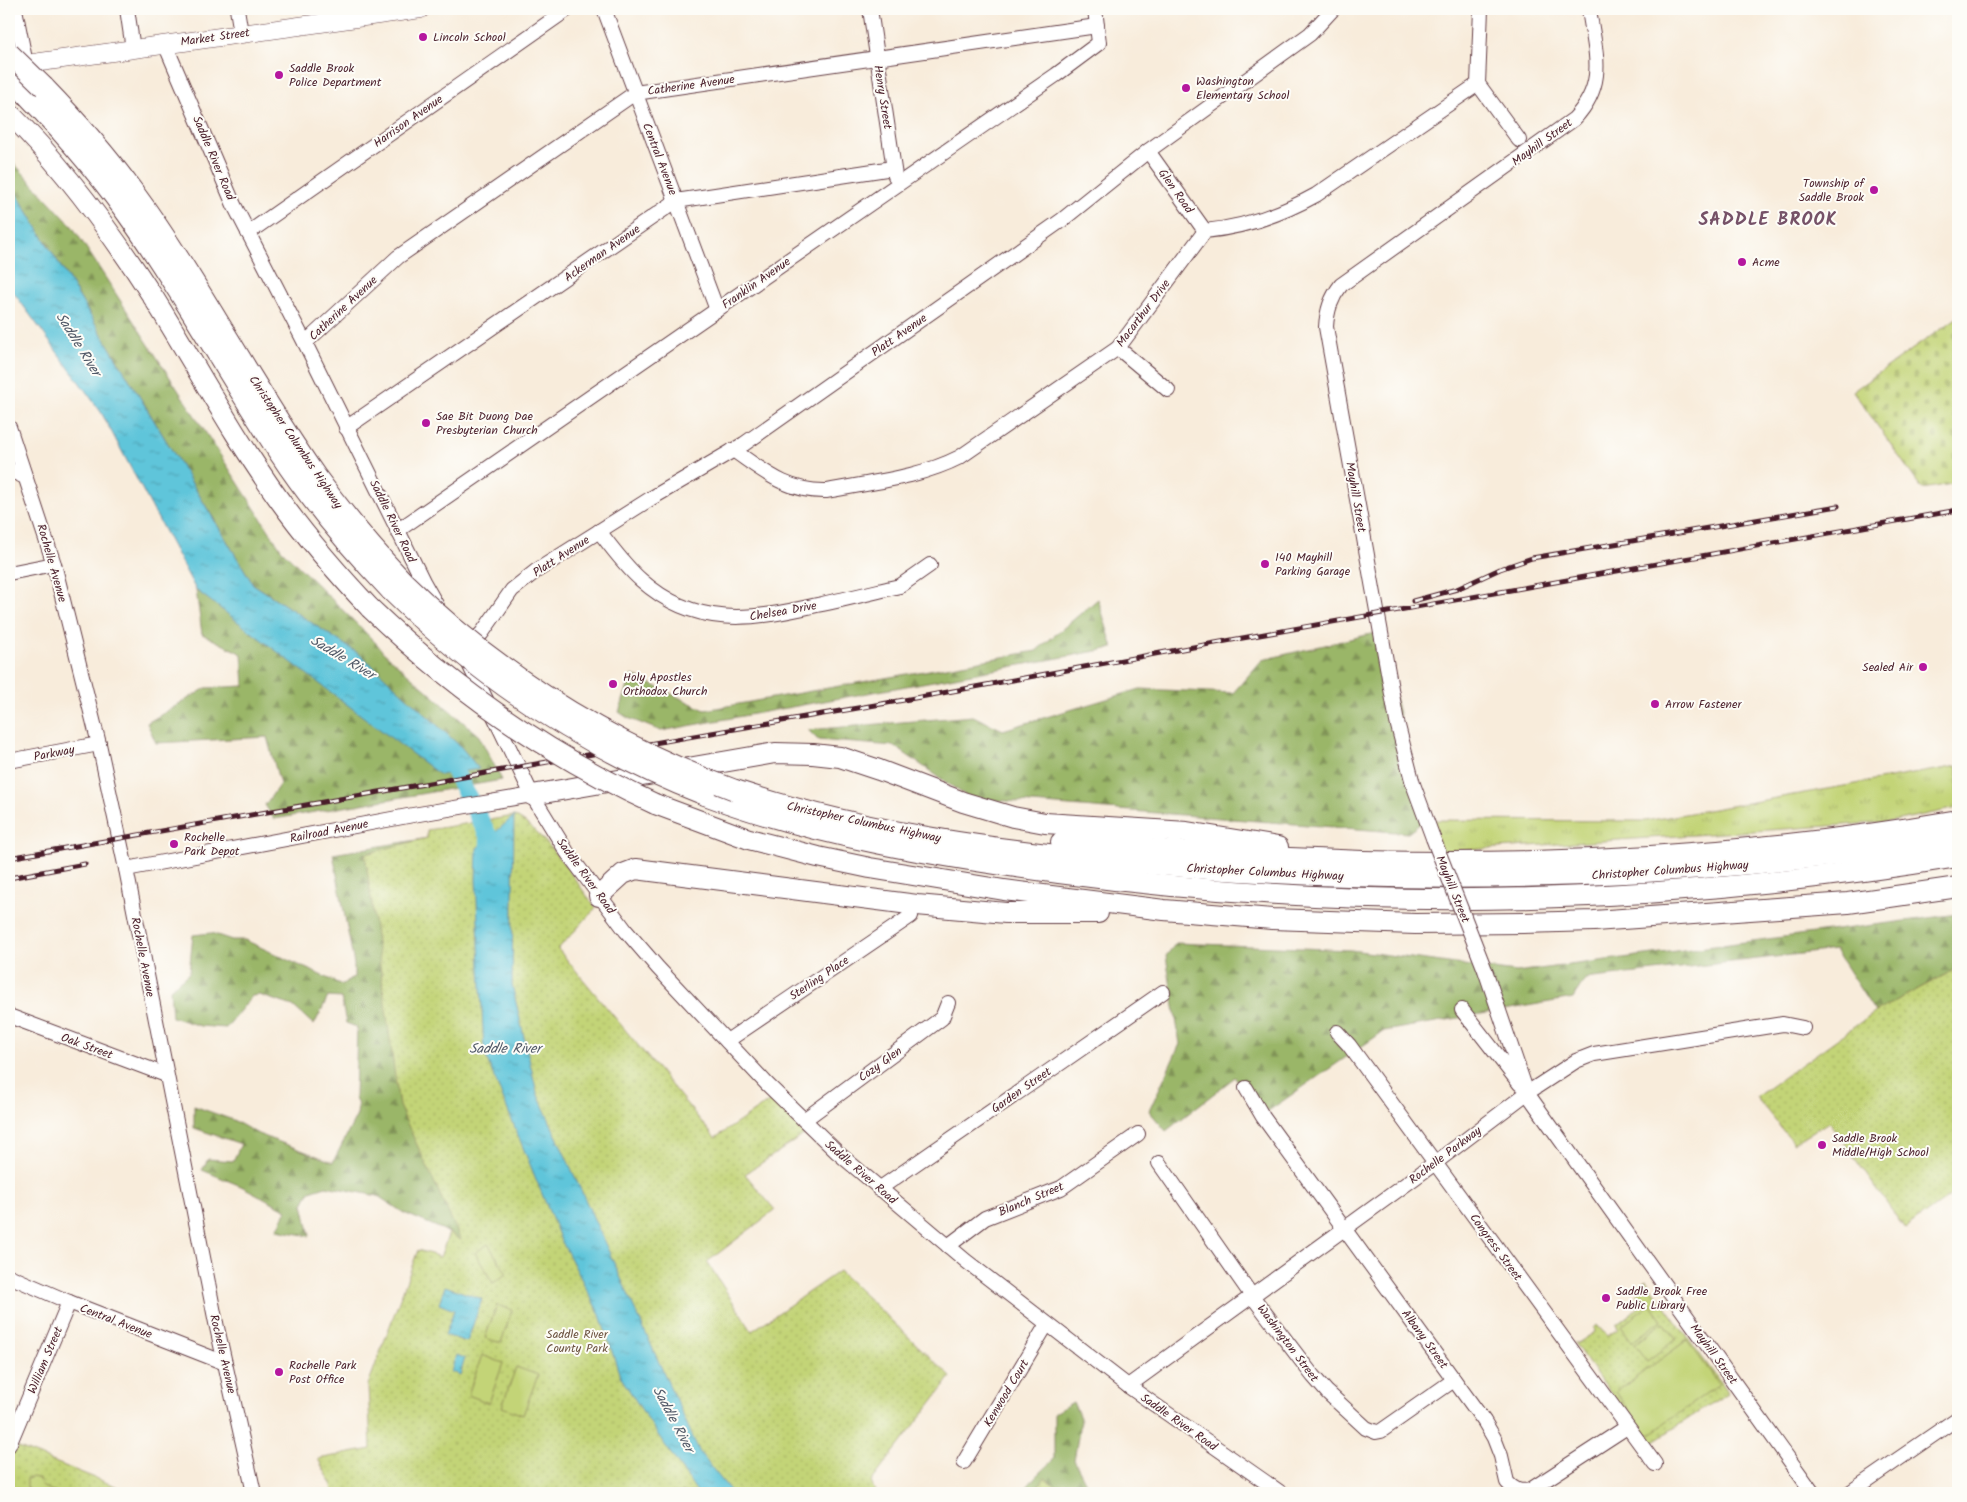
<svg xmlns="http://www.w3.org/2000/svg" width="1967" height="1502" viewBox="0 0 1967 1502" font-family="Kalam,sans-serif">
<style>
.grass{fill:url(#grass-tufts);stroke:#867a51}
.forest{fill:url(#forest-firs);stroke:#726a4a}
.cemetery{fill:url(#cemetery-stones);stroke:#867a51}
.park{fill:url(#park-dots);stroke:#867a51}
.pitch{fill:#c3d477;stroke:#867a51}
.water{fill:url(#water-ripples);stroke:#547282}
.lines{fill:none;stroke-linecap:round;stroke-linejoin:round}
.river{stroke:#5ec5da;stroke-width:18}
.minor-casing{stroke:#643e45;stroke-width:16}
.major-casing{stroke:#643e45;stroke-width:19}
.highway-casing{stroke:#643e45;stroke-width:22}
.minor{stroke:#fff;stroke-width:14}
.major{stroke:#fff;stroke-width:18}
.highway{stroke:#fff;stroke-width:20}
.rail-casing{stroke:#4a1f2b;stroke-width:5}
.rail{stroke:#fdfcf7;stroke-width:3;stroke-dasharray:9;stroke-linecap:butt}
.minor-bridge-casing{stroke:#643e45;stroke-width:16;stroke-linecap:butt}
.highway-bridge-casing{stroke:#643e45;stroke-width:22;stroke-linecap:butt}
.minor-bridge{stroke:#fff;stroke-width:14}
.highway-bridge{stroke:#fff;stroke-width:20}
.poi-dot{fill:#b5179e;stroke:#fdfcf7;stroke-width:2}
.labels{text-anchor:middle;stroke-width:4;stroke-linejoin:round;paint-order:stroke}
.street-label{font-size:12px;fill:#4a1f2b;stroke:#fdfcf7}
.poi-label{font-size:12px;fill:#4a1f2b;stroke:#fdfcf7;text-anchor:start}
.park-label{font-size:12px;fill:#6e5542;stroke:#fdfcf7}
.water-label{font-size:14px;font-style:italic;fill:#515968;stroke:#fdfcf7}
.district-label{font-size:18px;font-weight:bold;letter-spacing:1px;fill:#765268;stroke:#fdfcf7}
</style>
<defs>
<pattern id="grass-tufts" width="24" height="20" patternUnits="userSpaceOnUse" patternTransform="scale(1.25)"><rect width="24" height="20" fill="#c3d477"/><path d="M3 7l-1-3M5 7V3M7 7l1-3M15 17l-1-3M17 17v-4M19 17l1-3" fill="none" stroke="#a9b667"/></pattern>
<pattern id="forest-firs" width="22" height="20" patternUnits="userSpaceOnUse" patternTransform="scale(1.25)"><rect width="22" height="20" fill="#9ab668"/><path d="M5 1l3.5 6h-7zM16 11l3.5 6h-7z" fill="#809356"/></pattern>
<pattern id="cemetery-stones" width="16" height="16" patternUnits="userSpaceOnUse" patternTransform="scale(1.25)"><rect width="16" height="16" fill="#c3d477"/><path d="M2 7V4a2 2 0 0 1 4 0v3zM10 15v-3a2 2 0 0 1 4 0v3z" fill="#a9b667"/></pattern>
<pattern id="park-dots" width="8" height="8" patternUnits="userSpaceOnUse" patternTransform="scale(1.25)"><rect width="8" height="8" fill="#c3d477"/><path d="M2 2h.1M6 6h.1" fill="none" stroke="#a9b667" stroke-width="1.8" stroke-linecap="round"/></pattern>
<pattern id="water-ripples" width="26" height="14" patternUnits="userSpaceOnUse" patternTransform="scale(1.25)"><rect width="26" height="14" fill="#5ec5da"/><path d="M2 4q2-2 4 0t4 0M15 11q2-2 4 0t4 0" fill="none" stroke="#509fb1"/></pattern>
</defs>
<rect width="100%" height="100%" fill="#fdfcf7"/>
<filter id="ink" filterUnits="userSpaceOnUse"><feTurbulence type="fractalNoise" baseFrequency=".02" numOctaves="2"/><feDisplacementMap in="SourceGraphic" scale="10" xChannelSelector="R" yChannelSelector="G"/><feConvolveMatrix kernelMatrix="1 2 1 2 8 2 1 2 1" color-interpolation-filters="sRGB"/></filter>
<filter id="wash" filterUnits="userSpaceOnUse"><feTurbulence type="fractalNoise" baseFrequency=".0096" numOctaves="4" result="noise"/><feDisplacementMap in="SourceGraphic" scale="20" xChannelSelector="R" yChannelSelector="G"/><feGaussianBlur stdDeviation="1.12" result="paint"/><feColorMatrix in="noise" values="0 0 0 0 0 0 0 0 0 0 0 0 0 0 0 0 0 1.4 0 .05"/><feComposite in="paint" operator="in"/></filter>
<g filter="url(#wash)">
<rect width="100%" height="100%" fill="#f8ecdb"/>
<path class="grass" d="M1958,766V808L1889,822L1438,852L1425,820L1645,821Z"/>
<g class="forest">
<path d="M9,158L72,226L281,549L377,644L383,652L479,736L502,780L274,819L265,805L280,784L267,737L156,743L147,723L206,688L244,686L242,654L202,634L196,590L432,757L362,656L253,584L9,181Z"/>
<path d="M1098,599L1113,648L661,731L628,718L619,712L632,675L705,710L1036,651Z"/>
<path d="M1379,632L1425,820L1408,833L969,798L894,746L818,740L808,730L973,716L1003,730L1140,689L1233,693L1262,660Z"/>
<path d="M428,838L365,854L462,1241L444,1230L404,1213L378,1196L326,1186L310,1191L303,1204L310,1236L277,1230L287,1210L241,1186L202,1170L208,1159L233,1161L241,1144L194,1128V1106L233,1120L258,1134L333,1162L357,1115L358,1105L355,1098L357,1027L346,1023L341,998L328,997L314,1025L293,1006L259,995L252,996L226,1028L200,1026L172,1017L170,989L189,973L193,935L211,933L232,940H245L342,985L354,977V964L333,854Z"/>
<path d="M1958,914V968L1875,1012L1835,950L1585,979L1573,998L1384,1031L1261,1116L1235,1077L1166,1131L1149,1111L1180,1044L1166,956L1176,943L1351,950L1516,972Z"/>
<path d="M1073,1402L1081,1420L1074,1460L1091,1493H1022L1036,1476L1054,1459V1413Z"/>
</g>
<path class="cemetery" d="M1958,317V483L1922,489L1853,391Z"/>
<g class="park">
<path d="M514,816C544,830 575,881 596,908L558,949L715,1138L773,1099L808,1132L745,1174L775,1210L707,1262L752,1331L839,1271L951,1377L871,1482L876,1493H333L332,1484L318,1459L371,1449L368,1385L418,1250L440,1257L449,1233L461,1240L399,1106L365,854L427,838V830Z"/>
<path d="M1958,968V1190L1905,1229L1829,1122L1793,1143L1756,1097L1875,1012Z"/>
<path d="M1646,1280L1728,1393L1648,1445L1574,1343H1578L1595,1332L1594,1328L1597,1325L1607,1336L1618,1329L1616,1325L1643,1304L1636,1294L1644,1288L1642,1283Z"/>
<path d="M9,1444L133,1493H9Z"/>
<path d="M1045,1478L1064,1493H1032Z"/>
</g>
<g class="pitch">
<path d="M488,1244L507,1274L493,1283L475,1253Z"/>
<path d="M1651,1304L1662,1320L1632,1342L1621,1326Z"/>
<path d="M497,1305L512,1310L501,1343L485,1338Z"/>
<path d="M1664,1322L1676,1339L1647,1361L1634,1344Z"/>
<path d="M1687,1340L1719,1384L1648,1436L1616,1392Z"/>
<path d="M482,1355L503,1363L489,1403L468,1395Z"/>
<path d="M516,1367L538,1375L523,1415L502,1407Z"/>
<path d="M33,1477L39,1479L41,1486L57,1493H27L28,1489L27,1486V1479Z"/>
</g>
<g class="water">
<path d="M9,181L253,584L362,656L461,747L479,769L440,775L196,590L101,412L9,286Z"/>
<path d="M514,816L512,985L537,1093L700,1453L732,1493H698L654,1429L620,1376L600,1315L560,1238L484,1052L476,880L477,848Z"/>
<path d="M445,1286L482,1299L467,1342L445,1335L454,1310L439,1304Z"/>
<path d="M456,1355L465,1358L460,1375L451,1372Z"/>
</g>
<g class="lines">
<path class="river" d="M444,751L489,837L488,862"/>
</g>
</g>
<g filter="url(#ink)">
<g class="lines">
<defs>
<g id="minor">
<path d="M15,9L26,64"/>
<path d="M127,9L133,49"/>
<path d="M237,9L241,33"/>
<path d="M604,9L717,310"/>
<path d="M870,9L895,176"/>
<path d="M1481,9L1478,84L1519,140"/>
<path d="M165,44L234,205L305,343L424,583L437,606"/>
<path d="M1148,151L1205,231"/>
<path d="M248,233L568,9"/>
<path d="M305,343L398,257L635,93L1097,26"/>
<path d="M1118,348L1168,390"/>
<path d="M9,427L54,564L99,744L126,869L216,1323L254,1493"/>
<path d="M346,428L676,201L893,168"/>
<path d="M733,450C765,472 787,492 827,491C872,482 919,478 960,457L1118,348L1205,231C1245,227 1280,215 1316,195L1478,84"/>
<path d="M9,470L25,477"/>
<path d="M397,531L1056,75L1099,43L1095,9"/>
<path d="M599,531C612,548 625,566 641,580C696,629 752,620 817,605C842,600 866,594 891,588L900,586L930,565"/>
<path d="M9,573L54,564"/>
<path d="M467,648L482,633L512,590L536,571L650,499L744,444L1062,220L1148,151L1310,34L1333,9"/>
<path d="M467,660L532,795L567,852L626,931L658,968L767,1084L837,1152L966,1261L1128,1386L1281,1493"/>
<path d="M9,761L99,744"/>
<path d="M1433,838L1413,784L1397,722L1326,327C1327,310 1331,298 1341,285L1574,119C1608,83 1595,53 1589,9"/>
<path d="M126,869L413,815L532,795"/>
<path d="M1485,970L1527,1093L1813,1493"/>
<path d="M1462,1010L1520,1084"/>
<path d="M9,1016L166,1075"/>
<path d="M1337,1032L1349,1045L1655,1464"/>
<path d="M727,1041L911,916"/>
<path d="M1246,1088L1263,1117L1484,1421L1494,1438L1501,1456L1507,1482C1514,1490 1520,1492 1530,1490L1627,1427"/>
<path d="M804,1120L942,1018L948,1003"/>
<path d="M1159,1163L1252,1296L1313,1376L1327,1392L1366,1428L1376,1432L1381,1431L1454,1380"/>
<path d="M879,1189L1163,992"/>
<path d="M948,1246L985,1218L1061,1188L1138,1134"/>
<path d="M9,1276L69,1302L225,1363"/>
<path d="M1128,1386L1435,1163L1527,1093L1576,1061L1594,1054L1783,1024L1803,1028"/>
<path d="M9,1445L69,1302"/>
<path d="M964,1462L1047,1324"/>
<path d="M1849,1493L1958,1418"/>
</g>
<path id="major" d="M12,66L421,9"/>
<g id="highway">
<path d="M9,77C52,120 92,165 127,214C182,291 227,374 279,453C312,503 350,548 391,591"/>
<path d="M44,87C76,120 106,154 133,191C200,282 251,384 316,476C343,513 372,548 403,581"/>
<path d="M9,113C65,168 112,233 155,300C196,366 233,435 278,498C306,537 337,573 370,608"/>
<path d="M735,790C865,833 1001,851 1137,863C1411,889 1686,880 1958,839"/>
<path d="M532,795L775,753L813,754L840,757L879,770L963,802L1013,817L1045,823L1187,832L1278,847"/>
<path d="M705,795C819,837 939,857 1059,873C1357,913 1661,906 1958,857"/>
<path d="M655,804L749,839L818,857L870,868L1004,890L1164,910L1272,919L1415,924L1523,923L1594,921L1848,903L1958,887"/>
<path d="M1061,842C1161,850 1262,858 1363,861C1562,866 1762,854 1958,820"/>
<path d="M599,896L623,874L636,869L917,905L1006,913H1098"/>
</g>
</defs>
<use href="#minor" class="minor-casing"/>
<use href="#major" class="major-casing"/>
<use href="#highway" class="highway-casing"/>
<use href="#minor" class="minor"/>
<use href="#major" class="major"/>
<use href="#highway" class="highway"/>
<defs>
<g id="rail">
<path d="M1413,601L1457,589L1500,569L1532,558L1838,506"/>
<path d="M9,858L688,737L893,702L1237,639L1958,510"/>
<path d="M9,878L85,864"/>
</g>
</defs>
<use href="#rail" class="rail-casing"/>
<use href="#rail" class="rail"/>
<defs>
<path id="minor-bridge" d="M1433,838L1485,970"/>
<g id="highway-bridge">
<path d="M9,53L44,87"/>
<path d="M403,581C498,675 610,744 735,790"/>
<path d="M391,591C482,680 587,749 705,795"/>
<path d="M370,608C455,690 548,755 655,804"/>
</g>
</defs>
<use href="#minor-bridge" class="minor-bridge-casing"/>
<use href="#highway-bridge" class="highway-bridge-casing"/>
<use href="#minor-bridge" class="minor-bridge"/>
<use href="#highway-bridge" class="highway-bridge"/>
</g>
</g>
<g class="poi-dot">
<circle cx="423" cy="37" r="5"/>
<circle cx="279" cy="75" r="5"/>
<circle cx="1186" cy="88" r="5"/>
<circle cx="1874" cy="190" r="5"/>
<circle cx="1742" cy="262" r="5"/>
<circle cx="426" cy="423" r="5"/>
<circle cx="1265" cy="564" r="5"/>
<circle cx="1923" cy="667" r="5"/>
<circle cx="613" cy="684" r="5"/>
<circle cx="1655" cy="704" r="5"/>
<circle cx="174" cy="844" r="5"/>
<circle cx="1822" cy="1145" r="5"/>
<circle cx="1606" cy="1298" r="5"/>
<circle cx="279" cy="1372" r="5"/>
</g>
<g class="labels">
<g class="street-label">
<text transform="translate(215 37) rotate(-8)" y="4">Market Street</text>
<text transform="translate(691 85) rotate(-8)" y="4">Catherine Avenue</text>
<text transform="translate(883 97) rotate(81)" y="4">Henry Street</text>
<text transform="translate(408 121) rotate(-35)" y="4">Harrison Avenue</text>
<text transform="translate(1542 142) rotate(-36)" y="4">Mayhill Street</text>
<text transform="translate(214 158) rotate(67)" y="4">Saddle River Road</text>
<text transform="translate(660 159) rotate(69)" y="4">Central Avenue</text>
<text transform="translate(1176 191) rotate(55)" y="4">Glen Road</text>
<text transform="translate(602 253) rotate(-35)" y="4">Ackerman Avenue</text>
<text transform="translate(756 283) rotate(-35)" y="4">Franklin Avenue</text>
<text transform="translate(343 308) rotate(-43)" y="4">Catherine Avenue</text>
<text transform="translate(1143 313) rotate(-53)" y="4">Macarthur Drive</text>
<text transform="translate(899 335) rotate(-35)" y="4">Platt Avenue</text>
<text transform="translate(296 442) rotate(56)" y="4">Christopher Columbus Highway</text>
<text transform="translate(1356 497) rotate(80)" y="4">Mayhill Street</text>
<text transform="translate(393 521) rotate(64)" y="4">Saddle River Road</text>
<text transform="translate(561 556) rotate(-33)" y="4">Platt Avenue</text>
<text transform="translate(52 563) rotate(74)" y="4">Rochelle Avenue</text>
<text transform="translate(783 611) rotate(-10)" y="4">Chelsea Drive</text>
<text transform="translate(54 753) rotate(-11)" y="4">Parkway</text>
<text transform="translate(864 822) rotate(12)" y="4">Christopher Columbus Highway</text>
<text transform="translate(329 831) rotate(-11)" y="4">Railroad Avenue</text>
<text transform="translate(1670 870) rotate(-4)" y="4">Christopher Columbus Highway</text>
<text transform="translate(1265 872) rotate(3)" y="4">Christopher Columbus Highway</text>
<text transform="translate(586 876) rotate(54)" y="4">Saddle River Road</text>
<text transform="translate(1453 889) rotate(68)" y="4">Mayhill Street</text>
<text transform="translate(143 957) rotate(79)" y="4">Rochelle Avenue</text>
<text transform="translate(819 978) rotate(-34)" y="4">Sterling Place</text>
<text transform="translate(87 1046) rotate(20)" y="4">Oak Street</text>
<text transform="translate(880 1064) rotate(-36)" y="4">Cozy Glen</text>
<text transform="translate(1021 1090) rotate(-35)" y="4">Garden Street</text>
<text transform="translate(1445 1155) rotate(-37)" y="4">Rochelle Parkway</text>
<text transform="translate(861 1172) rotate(41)" y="4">Saddle River Road</text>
<text transform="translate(1031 1199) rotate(-23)" y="4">Blanch Street</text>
<text transform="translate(1496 1247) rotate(54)" y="4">Congress Street</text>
<text transform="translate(116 1321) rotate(21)" y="4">Central Avenue</text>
<text transform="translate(1425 1339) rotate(54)" y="4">Albany Street</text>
<text transform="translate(1288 1343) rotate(53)" y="4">Washington Street</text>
<text transform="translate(223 1354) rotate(77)" y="4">Rochelle Avenue</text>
<text transform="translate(1714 1354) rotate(54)" y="4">Mayhill Street</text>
<text transform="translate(45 1360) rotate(-67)" y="4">William Street</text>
<text transform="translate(1006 1393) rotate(-59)" y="4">Kenwood Court</text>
<text transform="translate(1179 1422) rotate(35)" y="4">Saddle River Road</text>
</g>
<g class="poi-label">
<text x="433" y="41">Lincoln School</text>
<text x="289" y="72">Saddle Brook<tspan x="289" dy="14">Police Department</tspan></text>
<text x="1196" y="85">Washington<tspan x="1196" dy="14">Elementary School</tspan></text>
<text x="1864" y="187" text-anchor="end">Township of<tspan x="1864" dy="14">Saddle Brook</tspan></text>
<text x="1752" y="266">Acme</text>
<text x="436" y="420">Sae Bit Duong Dae<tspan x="436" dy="14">Presbyterian Church</tspan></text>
<text x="1275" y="561">140 Mayhill<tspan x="1275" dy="14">Parking Garage</tspan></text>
<text x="1913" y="671" text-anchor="end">Sealed Air</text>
<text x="623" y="681">Holy Apostles<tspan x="623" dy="14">Orthodox Church</tspan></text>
<text x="1665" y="708">Arrow Fastener</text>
<text x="184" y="841">Rochelle<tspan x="184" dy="14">Park Depot</tspan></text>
<text x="1832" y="1142">Saddle Brook<tspan x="1832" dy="14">Middle/High School</tspan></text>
<text x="1616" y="1295">Saddle Brook Free<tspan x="1616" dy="14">Public Library</tspan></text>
<text x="289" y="1369">Rochelle Park<tspan x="289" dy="14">Post Office</tspan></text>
</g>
<g class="park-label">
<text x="577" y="1338">Saddle River<tspan x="577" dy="14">County Park</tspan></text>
</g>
<g class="water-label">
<text transform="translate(79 344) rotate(58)" y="5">Saddle River</text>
<text transform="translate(343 657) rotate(31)" y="5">Saddle River</text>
<text x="505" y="1053">Saddle River</text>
<text transform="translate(674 1419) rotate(62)" y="5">Saddle River</text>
</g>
<g class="district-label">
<text x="1768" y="225">SADDLE BROOK</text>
</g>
</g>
<rect width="1967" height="1502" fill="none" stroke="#fdfcf7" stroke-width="30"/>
</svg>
